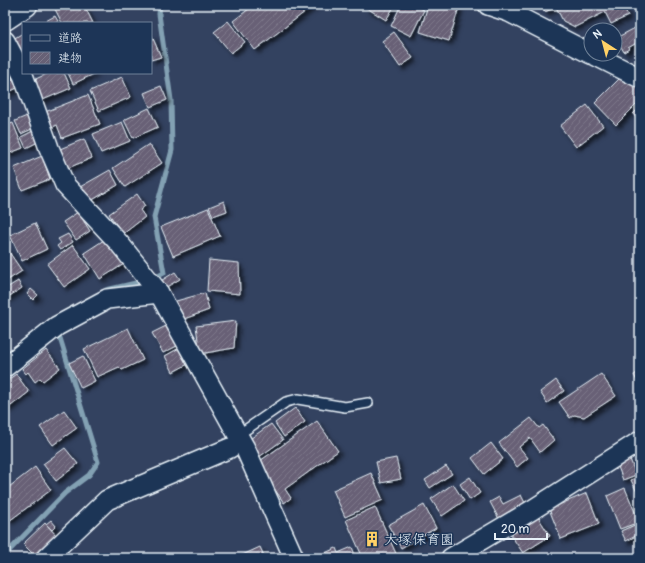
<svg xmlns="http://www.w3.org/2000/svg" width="645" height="563" viewBox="0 0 645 563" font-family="Pangolin,'Klee One',sans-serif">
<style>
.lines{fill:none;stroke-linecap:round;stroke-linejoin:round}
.stream{stroke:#83a1b3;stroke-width:5}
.building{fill:url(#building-hatch);stroke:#e8f1f8;filter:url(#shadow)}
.service-casing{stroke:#e8f1f8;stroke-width:12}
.minor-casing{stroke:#e8f1f8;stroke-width:22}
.trunk-casing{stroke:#e8f1f8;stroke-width:25}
.service{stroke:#1d3557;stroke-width:9}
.minor{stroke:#1d3557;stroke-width:19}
.trunk{stroke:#1d3557;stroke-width:22}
.labels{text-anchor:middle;stroke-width:3;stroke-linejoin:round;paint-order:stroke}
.poi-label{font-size:14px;fill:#e8f1f8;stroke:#1d3557;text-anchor:start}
</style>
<defs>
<pattern id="building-hatch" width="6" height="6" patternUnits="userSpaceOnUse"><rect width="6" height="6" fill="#676176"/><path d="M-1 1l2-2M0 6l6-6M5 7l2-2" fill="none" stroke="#7d788a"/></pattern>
<filter id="shadow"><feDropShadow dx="3.5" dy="3.5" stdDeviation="2" flood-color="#0009"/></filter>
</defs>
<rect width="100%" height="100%" fill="#334260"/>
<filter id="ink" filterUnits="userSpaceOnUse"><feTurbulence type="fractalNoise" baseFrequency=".025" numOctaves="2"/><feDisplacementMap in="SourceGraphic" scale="8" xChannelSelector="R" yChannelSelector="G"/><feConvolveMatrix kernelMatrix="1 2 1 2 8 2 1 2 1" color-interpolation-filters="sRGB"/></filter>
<g filter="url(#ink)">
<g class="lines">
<g class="stream">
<path d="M160,275L164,273L154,217L172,150L171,100L159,14L160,5"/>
<path d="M106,290L140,282"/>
<path d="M5,555L65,493L89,475L98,462L60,338"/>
</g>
</g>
<g class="building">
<path d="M53,5H84L93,23H62Z"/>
<path d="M254,5H314L255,50L233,21Z"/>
<path d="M367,5H395L386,20L365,7Z"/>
<path d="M401,5H414L424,10L411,36L391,26Z"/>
<path d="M428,5H450L459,7L449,41L420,32Z"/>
<path d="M547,5H553L554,8L545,12L543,7Z"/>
<path d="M555,5H623L628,16L611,24L605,12L575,27L563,21Z"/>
<path d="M55,16L59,23H42Z"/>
<path d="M228,21L245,42L231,53L214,32Z"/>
<path d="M635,28L640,37V41L628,48L629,49L624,52L616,38Z"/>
<path d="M394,32L413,58L400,67L382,41Z"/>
<path d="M23,33V54L13,39Z"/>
<path d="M151,36H152L161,57L151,60Z"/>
<path d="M5,65L17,88L5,94Z"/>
<path d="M49,73H64L71,88L38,102L29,82Z"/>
<path d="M68,73H96L73,84Z"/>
<path d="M624,74L640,91V101L616,125L595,103Z"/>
<path d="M122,77L131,97L99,111L90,91Z"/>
<path d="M161,86L167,100L150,107L144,93Z"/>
<path d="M88,95L100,124L62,138L57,125L51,128L45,112Z"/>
<path d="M587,105L603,126L576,147L560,126Z"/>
<path d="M640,107V122L633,114Z"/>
<path d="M149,108L158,127L133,138L124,120Z"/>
<path d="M27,116L32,129L21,134L15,121Z"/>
<path d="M122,122L130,141L101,153L93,134Z"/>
<path d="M13,123L23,148L5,155V126Z"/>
<path d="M33,131L38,142L26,148L21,137Z"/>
<path d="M84,139L92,158L68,168L60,149Z"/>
<path d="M149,144L162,163L125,187L113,168Z"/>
<path d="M42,156L50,179L22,190L14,168Z"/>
<path d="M110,170L118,185L89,202L80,187Z"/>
<path d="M137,194L145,206L140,210L145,217L123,234L109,214Z"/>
<path d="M224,201L227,211L213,216L209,207Z"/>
<path d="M208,208L220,236L173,256L161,227Z"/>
<path d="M78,212L90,231L76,240L63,222Z"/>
<path d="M35,223L47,249L22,261L10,235Z"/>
<path d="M68,234L73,242L60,250L57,246L61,243L58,239Z"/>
<path d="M107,238L124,264L100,279L84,253Z"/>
<path d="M73,245L90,269L64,287L47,264Z"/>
<path d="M5,246L22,271L5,282Z"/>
<path d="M209,260L239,263L240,294L207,291Z"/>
<path d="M175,272L180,279L163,289L159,282Z"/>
<path d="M18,281L22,288L5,299V289Z"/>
<path d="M31,289L38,295L33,300L27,294Z"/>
<path d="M205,293L209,310L184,319L176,301Z"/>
<path d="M236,321L234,348L200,354L196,326Z"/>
<path d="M168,325L179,345L163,353L152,333Z"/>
<path d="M128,328L143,360L122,370L119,367L97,377L84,349Z"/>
<path d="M181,347L190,363L173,372L165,356Z"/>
<path d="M46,350L60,368L43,381L40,378L35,382L28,372L26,374L22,369Z"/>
<path d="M83,356L95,381L81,388L69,363Z"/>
<path d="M640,371V387L634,375Z"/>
<path d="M16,374L29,392L7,409L5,406V382Z"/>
<path d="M601,374L616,396L584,417L574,415L570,418L559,402Z"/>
<path d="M556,380L564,391L547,403L540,392Z"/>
<path d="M295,408L305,422L284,437L275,423Z"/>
<path d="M64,410L77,428L53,445L40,427Z"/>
<path d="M531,418L539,428L543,425L554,440L540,452L530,438L519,447L528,458L517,467L499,443Z"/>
<path d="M317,421L338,451L285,489L291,498L284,503L257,463Z"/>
<path d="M271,424L283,440L259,457L247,441Z"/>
<path d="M491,443L503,459L484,474L472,458Z"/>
<path d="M65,448L78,464L56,481L43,464Z"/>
<path d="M396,458L401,479L381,483L376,462Z"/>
<path d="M630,459L636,475L623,480L617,464Z"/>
<path d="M446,466L452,474L430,488L425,480Z"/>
<path d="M35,467L51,490L9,521L5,515V490Z"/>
<path d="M371,473L383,500L345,517L333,490Z"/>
<path d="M640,476V498L631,480Z"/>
<path d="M470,477L480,493L470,500L460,484Z"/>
<path d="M453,484L464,501L442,516L431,499Z"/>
<path d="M625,488L639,522L620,529L607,496Z"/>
<path d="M587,493L599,524L561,539L549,509Z"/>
<path d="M521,495L526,505L499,519L490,502L499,497L503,504Z"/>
<path d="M424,505L436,528L401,548L388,525Z"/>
<path d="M375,507L398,558H363L346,520Z"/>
<path d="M538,517L550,536L523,553L510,534Z"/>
<path d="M51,520L56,526L52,530L46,524Z"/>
<path d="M45,523L56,535L35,556L23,544Z"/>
<path d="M637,524L640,530V534L626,541L621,531Z"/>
<path d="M260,547L265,558H236Z"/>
<path d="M352,547L356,558H314L336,548L338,553Z"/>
</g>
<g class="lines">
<defs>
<path id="service" d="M238,435L286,402L298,399L345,407L368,403"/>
<g id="minor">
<path d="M488,5L509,12L591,54"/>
<path d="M5,41L23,75L49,148L65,185L119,243L159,293L245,448L294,558"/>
<path d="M592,54L640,78"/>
<path d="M5,367L57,326L107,299L159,293"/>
<path d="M46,558L107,500L230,448"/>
<path d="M451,558L532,510L640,441"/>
</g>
<path id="trunk" d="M5,19L26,5"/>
</defs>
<use href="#service" class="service-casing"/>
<use href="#minor" class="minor-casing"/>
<use href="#trunk" class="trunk-casing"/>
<use href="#service" class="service"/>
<use href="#minor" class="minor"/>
<use href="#trunk" class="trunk"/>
</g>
</g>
<defs>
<symbol id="building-bare" viewBox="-9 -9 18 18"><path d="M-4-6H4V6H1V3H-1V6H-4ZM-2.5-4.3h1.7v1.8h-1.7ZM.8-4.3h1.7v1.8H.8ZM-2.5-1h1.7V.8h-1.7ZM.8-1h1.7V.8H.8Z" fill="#ffd166" stroke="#1d3557" stroke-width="2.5" paint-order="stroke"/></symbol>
</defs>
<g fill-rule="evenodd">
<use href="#building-bare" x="361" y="528" width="22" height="22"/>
</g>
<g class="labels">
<g class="poi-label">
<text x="384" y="544">大塚保育園</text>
</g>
</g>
<rect width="645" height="563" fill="none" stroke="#1d3557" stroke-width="20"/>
<rect x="10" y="10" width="625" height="543" fill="none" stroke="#e8f1f8" stroke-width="1.5" filter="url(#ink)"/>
<rect x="22" y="22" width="130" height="52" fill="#1d3557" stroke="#6e8097"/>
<rect x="30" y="35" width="20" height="6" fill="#1d3557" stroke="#6e8097"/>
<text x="58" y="42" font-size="12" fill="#e8f1f8">道路</text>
<rect x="30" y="52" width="20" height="12" fill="url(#building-hatch)" stroke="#6e8097"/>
<text x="58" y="62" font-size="12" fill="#e8f1f8">建物</text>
<g transform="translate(603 42) rotate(324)"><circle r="19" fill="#1d3557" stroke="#6e8097"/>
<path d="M0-3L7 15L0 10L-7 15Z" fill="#ffd166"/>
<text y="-6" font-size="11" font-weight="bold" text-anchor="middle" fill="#e8f1f8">N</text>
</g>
<path d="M495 533v6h52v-6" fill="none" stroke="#e8f1f8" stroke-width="2"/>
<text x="501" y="533" font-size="12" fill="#e8f1f8" stroke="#1d3557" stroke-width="3" paint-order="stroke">20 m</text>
</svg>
